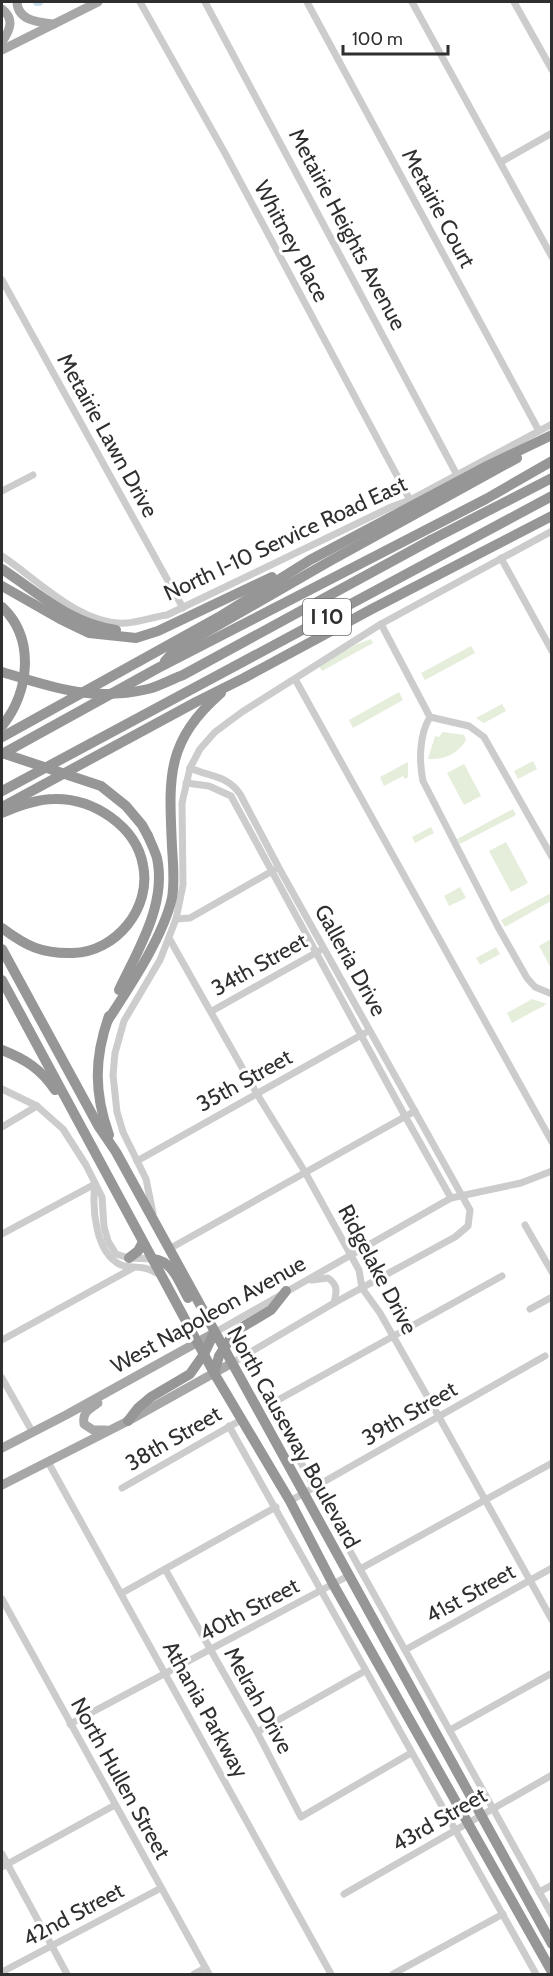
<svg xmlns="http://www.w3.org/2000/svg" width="553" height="1976" viewBox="0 0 553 1976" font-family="Cabin,sans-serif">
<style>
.green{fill:#e5eddb}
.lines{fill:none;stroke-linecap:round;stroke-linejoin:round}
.canal{stroke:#c6dfef;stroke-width:8}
.minor{stroke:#ccc;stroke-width:7}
.major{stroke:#a7a7a7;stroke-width:9}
.highway{stroke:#969696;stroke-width:10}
.highway-bridge{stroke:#969696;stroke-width:10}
.labels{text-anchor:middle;stroke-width:6;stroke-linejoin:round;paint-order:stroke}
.shield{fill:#fff;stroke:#6d6d6d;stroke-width:1.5}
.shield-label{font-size:21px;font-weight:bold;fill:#2f2f2f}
.street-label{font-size:22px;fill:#2f2f2f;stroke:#fff}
</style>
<rect width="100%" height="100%" fill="#fff"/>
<g class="green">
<path d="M371,639L373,643L322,671L319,666L355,645Z"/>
<path d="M471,646L475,653L425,680L421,673Z"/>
<path d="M399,692L403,700L353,728L349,720Z"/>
<path d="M502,704L506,711L484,723L476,718Z"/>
<path d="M443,732L464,735L466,740C458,754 444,760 428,759L435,736L439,737Z"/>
<path d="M533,761L537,769L518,779L514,771Z"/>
<path d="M408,762V777L405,779L403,776L384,786L380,777Z"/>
<path d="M464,764L481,796L464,805L447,773Z"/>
<path d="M513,809L516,815L460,844L457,839Z"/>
<path d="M431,827L434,833L415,843L412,837Z"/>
<path d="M506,842L528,883L511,892L489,851Z"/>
<path d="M460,887L466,898L449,906L444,896Z"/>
<path d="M551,893V901L505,927L501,920Z"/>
<path d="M551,939L552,968H551L539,946Z"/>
<path d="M496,947L500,954L480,965L476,958Z"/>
<path d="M532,999L547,1004L512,1023L507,1013Z"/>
</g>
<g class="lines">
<path class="canal" d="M37,2H39"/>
<g class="minor">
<path d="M140,2L226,155L410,500"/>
<path d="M205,2L457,475"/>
<path d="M307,2L539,431"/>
<path d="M412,2L552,257"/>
<path d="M514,2L552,70"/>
<path d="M501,162L552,133"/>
<path d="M2,280L183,608"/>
<path d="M2,491L33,475"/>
<path d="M2,556C37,579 81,626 126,623C139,622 153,617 167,615L391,507L410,500L552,424"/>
<path d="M501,558L552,651"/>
<path d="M381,624L430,717"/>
<path d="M295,679L552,1142"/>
<path d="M430,717C419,735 419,761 423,781L498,927L527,978L535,987L552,994"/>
<path d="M430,717L469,726L484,737L552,857"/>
<path d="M190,768C210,777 227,775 240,794L279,868L470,1210L468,1226L455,1237L334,1303L232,1363"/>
<path d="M186,783L209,786L231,796L405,1116L451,1198"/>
<path d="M176,919L190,918L274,870"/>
<path d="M169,938L257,1094L305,1172L359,1270L362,1288L380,1313L439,1417L552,1620"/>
<path d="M212,1011L319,951"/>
<path d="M2,1089L37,1106L63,1129L86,1165L102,1197L104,1227L108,1241L116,1254L129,1258L153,1259"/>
<path d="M2,1127L37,1106"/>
<path d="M137,1161L365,1033"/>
<path d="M95,1184C92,1208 95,1253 121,1265C128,1268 136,1266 144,1268C150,1269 156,1273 161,1275"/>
<path d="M153,1213L146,1179L123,1132L117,1112L113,1075L115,1053L124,1021L160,960L176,919L183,885L182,803L190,768L200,749L215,732L242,712L381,624L552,531"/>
<path d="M525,1225L552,1272"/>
<path d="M2,1234L95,1184"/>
<path d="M169,1249L415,1111"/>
<path d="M502,1276L269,1405L552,1915"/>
<path d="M312,1280L328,1278C338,1285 337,1291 334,1303"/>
<path d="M530,1309L552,1297"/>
<path d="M214,1333L451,1198L521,1183L552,1171"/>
<path d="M2,1340L133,1268"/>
<path d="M2,1378L33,1433"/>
<path d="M229,1426L536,1974"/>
<path d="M48,1462L331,1974"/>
<path d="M122,1488L241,1420"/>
<path d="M290,1501L545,1356"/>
<path d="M165,1569L257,1732L301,1817L411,1753"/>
<path d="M360,1569L552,1463"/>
<path d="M122,1593L276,1507"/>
<path d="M2,1599L209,1974"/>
<path d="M405,1650L552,1568"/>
<path d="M70,1724L348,1576"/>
<path d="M450,1730L552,1673"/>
<path d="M257,1732L365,1671"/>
<path d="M2,1854L67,1974"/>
<path d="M2,1867L115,1805"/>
<path d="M539,1892L552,1885"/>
<path d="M344,1894L552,1775"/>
<path d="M2,1972L161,1888"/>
<path d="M194,1974L205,1968"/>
<path d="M393,1974L503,1914"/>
</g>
<g class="major">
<path d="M17,2C18,21 38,22 54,24"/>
<path d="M2,9C15,19 10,30 2,42"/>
<path d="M2,50L98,2"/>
<path d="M98,1403C89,1409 82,1413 84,1424L93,1430H106"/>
<path d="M2,1448L66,1415L214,1333"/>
<path d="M2,1485L128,1421L232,1363"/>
</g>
<g class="highway">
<path d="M431,540L552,478"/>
<path d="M2,569C40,594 69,623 116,630"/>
<path d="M2,586L60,619L89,633L136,638L158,631L272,577"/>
<path d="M2,607C36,639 29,693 2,726"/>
<path d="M165,661L175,650L330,561L517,458"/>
<path d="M2,737L219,617L310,560L489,465L552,435"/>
<path d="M2,754L158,668L486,499L552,461"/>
<path d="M2,791L552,496"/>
<path d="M2,807L196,702L244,678L370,610L552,516"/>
<path d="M2,813C18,806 36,799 54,799C93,798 136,826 143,865C152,908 116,952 73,953C42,954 26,946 2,928"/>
<path d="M2,949L99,1127L116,1152L552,1944"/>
<path d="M2,980L214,1373L290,1501L333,1584L552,1972"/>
<path d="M119,990C138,950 167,904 157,858C155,851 151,843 148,836"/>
<path d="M108,1020C130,986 163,937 172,898C175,881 173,864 172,847C169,778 165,742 221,693"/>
<path d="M2,1050C25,1059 41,1069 55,1090"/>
<path d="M109,1135C94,1093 94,1058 109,1016"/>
<path d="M129,1258L138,1251L143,1242"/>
<path d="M153,1259C173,1261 179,1282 188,1298"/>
<path d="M214,1373L219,1356L230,1339L239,1329L271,1310L286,1291"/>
<path d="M128,1421L138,1408L151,1397L190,1374L204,1354L214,1333"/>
</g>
<g class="highway-bridge">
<path d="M2,672C54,688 93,702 148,689C160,686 172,679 183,675L431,540"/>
<path d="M2,753L101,786L126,806L142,825L148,836"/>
</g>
</g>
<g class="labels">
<rect class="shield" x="303" y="599" width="48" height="36" rx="4.5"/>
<g class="shield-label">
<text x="327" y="624">I 10</text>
</g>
<g class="street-label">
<text transform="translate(439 208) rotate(62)" y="8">Metairie Court</text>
<text transform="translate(348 229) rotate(62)" y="8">Metairie Heights Avenue</text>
<text transform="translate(292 241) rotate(62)" y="8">Whitney Place</text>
<text transform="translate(108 435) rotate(61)" y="8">Metairie Lawn Drive</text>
<text transform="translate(285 538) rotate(-25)" y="8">North I-10 Service Road East</text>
<text transform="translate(351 960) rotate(61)" y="8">Galleria Drive</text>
<text transform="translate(259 964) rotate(-29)" y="8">34th Street</text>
<text transform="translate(244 1080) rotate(-29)" y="8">35th Street</text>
<text transform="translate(378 1269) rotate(62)" y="8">Ridgelake Drive</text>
<text transform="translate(208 1314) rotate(-29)" y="8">West Napoleon Avenue</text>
<text transform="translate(409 1413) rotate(-30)" y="8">39th Street</text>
<text transform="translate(294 1437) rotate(61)" y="8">North Causeway Boulevard</text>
<text transform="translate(173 1438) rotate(-30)" y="8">38th Street</text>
<text transform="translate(470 1593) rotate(-29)" y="8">41st Street</text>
<text transform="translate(249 1609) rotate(-28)" y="8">40th Street</text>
<text transform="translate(259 1700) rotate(61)" y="8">Melrah Drive</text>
<text transform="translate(206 1709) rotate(61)" y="8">Athania Parkway</text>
<text transform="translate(121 1778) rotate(61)" y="8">North Hullen Street</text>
<text transform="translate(439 1819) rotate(-30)" y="8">43rd Street</text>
<text transform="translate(73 1914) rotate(-28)" y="8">42nd Street</text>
</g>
</g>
<rect width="553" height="1976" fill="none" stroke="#2f2f2f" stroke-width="6"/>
<path d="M343 45v9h105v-9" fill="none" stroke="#2f2f2f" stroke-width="3"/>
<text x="352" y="45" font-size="18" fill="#2f2f2f" stroke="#ffffff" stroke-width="4.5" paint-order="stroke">100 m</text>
</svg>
